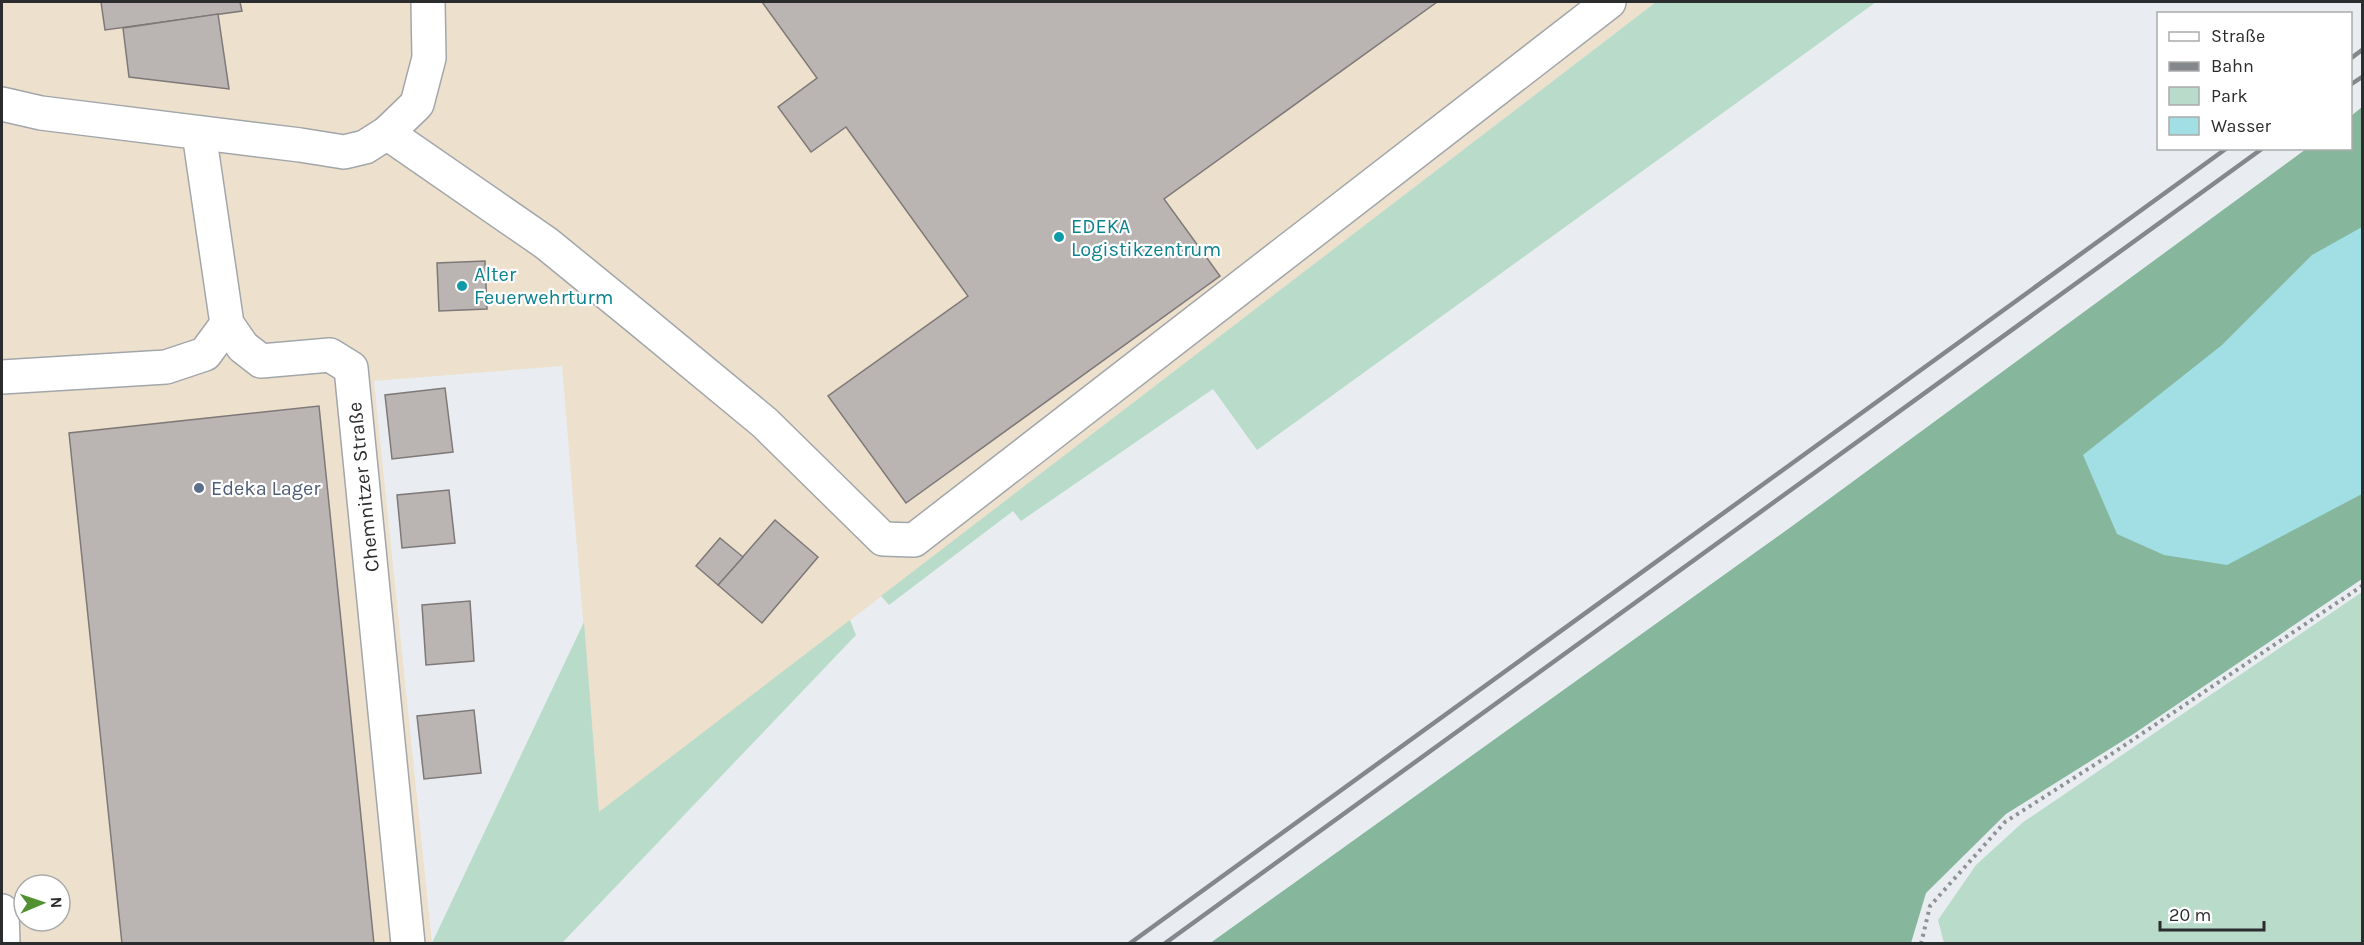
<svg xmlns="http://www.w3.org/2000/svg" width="2364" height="945" viewBox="0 0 2364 945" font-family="Karla,sans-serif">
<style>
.commercial{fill:#ede1cd;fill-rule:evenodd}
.green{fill:#b9dbc9}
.forest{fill:#86b79d}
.water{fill:#a1dfe4}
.building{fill:#bab4b3;stroke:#7e7978;stroke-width:1.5}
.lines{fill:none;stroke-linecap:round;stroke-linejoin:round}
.minor-casing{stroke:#a2a6aa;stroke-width:36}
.path{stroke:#8f9295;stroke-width:4;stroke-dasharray:3 4.5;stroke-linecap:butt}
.minor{stroke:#fff;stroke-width:33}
.rail{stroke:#85888b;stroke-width:4.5}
.culture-dot{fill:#0f9aa8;stroke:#fff;stroke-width:2}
.service-dot{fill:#5c6f8a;stroke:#fff;stroke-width:2}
.labels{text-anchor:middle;stroke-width:4.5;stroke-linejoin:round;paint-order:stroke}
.culture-label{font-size:20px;fill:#0d838f;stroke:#fff;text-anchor:start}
.street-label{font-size:20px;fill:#2b2c2e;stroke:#fff}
.service-label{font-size:20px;fill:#4e5e75;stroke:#fff;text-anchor:start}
</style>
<rect width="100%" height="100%" fill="#e9edf1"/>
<path class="commercial" d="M2,2H1656L599,813L562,366L374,381L432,943L2,944ZM24,885H60V921H24Z"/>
<g class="green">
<path d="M1656,2H1876L1257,450L1213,389L1021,521L1013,511L889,605L881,596Z"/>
<path d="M2362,592V943H1944L1938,920L1976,865L2022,823Z"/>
<path d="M850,620L856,635L562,943H432L584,622L599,812Z"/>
</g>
<path class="forest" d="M2362,107V579L2132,735L2006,814L1926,893L1911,943L1209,944L1795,524L2306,149L2350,148L2351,116Z"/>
<path class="water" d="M2362,227V494L2227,565L2164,555L2117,534L2083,455L2222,345L2312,255Z"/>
<g class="building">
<path d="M101,2H240L242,11L105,30Z"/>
<path d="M762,2H1437L1164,199L1220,276L906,503L828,396L968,296L846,127L811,152L778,107L817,78Z"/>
<path d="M218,14L229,89L129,77L123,28Z"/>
<path d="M485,261L487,309L439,311L437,263Z"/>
<path d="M445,388L453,452L392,459L385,395Z"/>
<path d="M319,406L374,944H122L69,433Z"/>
<path d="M449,490L455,543L402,548L397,495Z"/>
<path d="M775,520L818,557L762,623L718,585Z"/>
<path d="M720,538L743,557L718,585L696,566Z"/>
<path d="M470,601L474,661L426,665L422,605Z"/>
<path d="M474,710L481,773L424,779L417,716Z"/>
</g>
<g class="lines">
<defs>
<g id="minor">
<path d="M2,104L41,113L300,145L344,152L365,147L387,133L546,243L638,318L765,423L883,539L914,540L1609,2"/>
<path d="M199,133L227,324L243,347L261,361L330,355L351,368L408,944"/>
<path d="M387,133L417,104L429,58L428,2"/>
<path d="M2,377L166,367L205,354L227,324"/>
<path d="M2,911L3,944"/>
</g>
</defs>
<use href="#minor" class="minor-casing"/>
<path class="path" d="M1921,944L1930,906L2005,822L2116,751L2362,586"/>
<use href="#minor" class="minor"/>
<g class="rail">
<path d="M2350,59L2362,50"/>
<path d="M2350,85L2362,77"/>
<path d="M1129,944L2227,148"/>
<path d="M1164,944L2263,148"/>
</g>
</g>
<g class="culture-dot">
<circle cx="1059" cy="237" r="6"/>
<circle cx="462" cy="286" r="6"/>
</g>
<circle class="service-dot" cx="199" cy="488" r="6"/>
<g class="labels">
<g class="culture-label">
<text x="1071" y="233">EDEKA<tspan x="1071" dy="23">Logistikzentrum</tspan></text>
<text x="474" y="281">Alter<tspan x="474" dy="23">Feuerwehrturm</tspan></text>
</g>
<g class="street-label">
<text transform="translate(363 487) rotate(-96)" y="7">Chemnitzer Straße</text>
</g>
<g class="service-label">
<text x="211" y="495">Edeka Lager</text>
</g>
</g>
<rect width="2364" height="945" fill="none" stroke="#2b2c2e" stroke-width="6"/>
<rect x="2157" y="12" width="195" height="138" fill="#ffffff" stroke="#aaabab" stroke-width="1.5"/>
<rect x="2169" y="32" width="30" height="9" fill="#ffffff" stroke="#aaabab" stroke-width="1.5"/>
<text x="2211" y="42" font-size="18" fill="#2b2c2e">Straße</text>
<rect x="2169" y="62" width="30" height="9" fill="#85888b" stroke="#aaabab" stroke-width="1.5"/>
<text x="2211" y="72" font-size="18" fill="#2b2c2e">Bahn</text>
<rect x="2169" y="87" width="30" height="18" fill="#b9dbc9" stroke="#aaabab" stroke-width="1.5"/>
<text x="2211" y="102" font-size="18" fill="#2b2c2e">Park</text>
<rect x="2169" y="117" width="30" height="18" fill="#a1dfe4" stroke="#aaabab" stroke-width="1.5"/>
<text x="2211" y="132" font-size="18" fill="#2b2c2e">Wasser</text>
<g transform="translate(42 903) rotate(88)"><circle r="28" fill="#ffffff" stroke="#aaabab" stroke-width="1.5"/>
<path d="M0-4.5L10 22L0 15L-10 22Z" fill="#529132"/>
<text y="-9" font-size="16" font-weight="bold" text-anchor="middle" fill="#2b2c2e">N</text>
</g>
<path d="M2160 921v9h104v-9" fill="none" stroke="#2b2c2e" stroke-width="3"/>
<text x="2169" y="921" font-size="18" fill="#2b2c2e" stroke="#ffffff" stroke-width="4.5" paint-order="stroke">20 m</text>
</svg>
